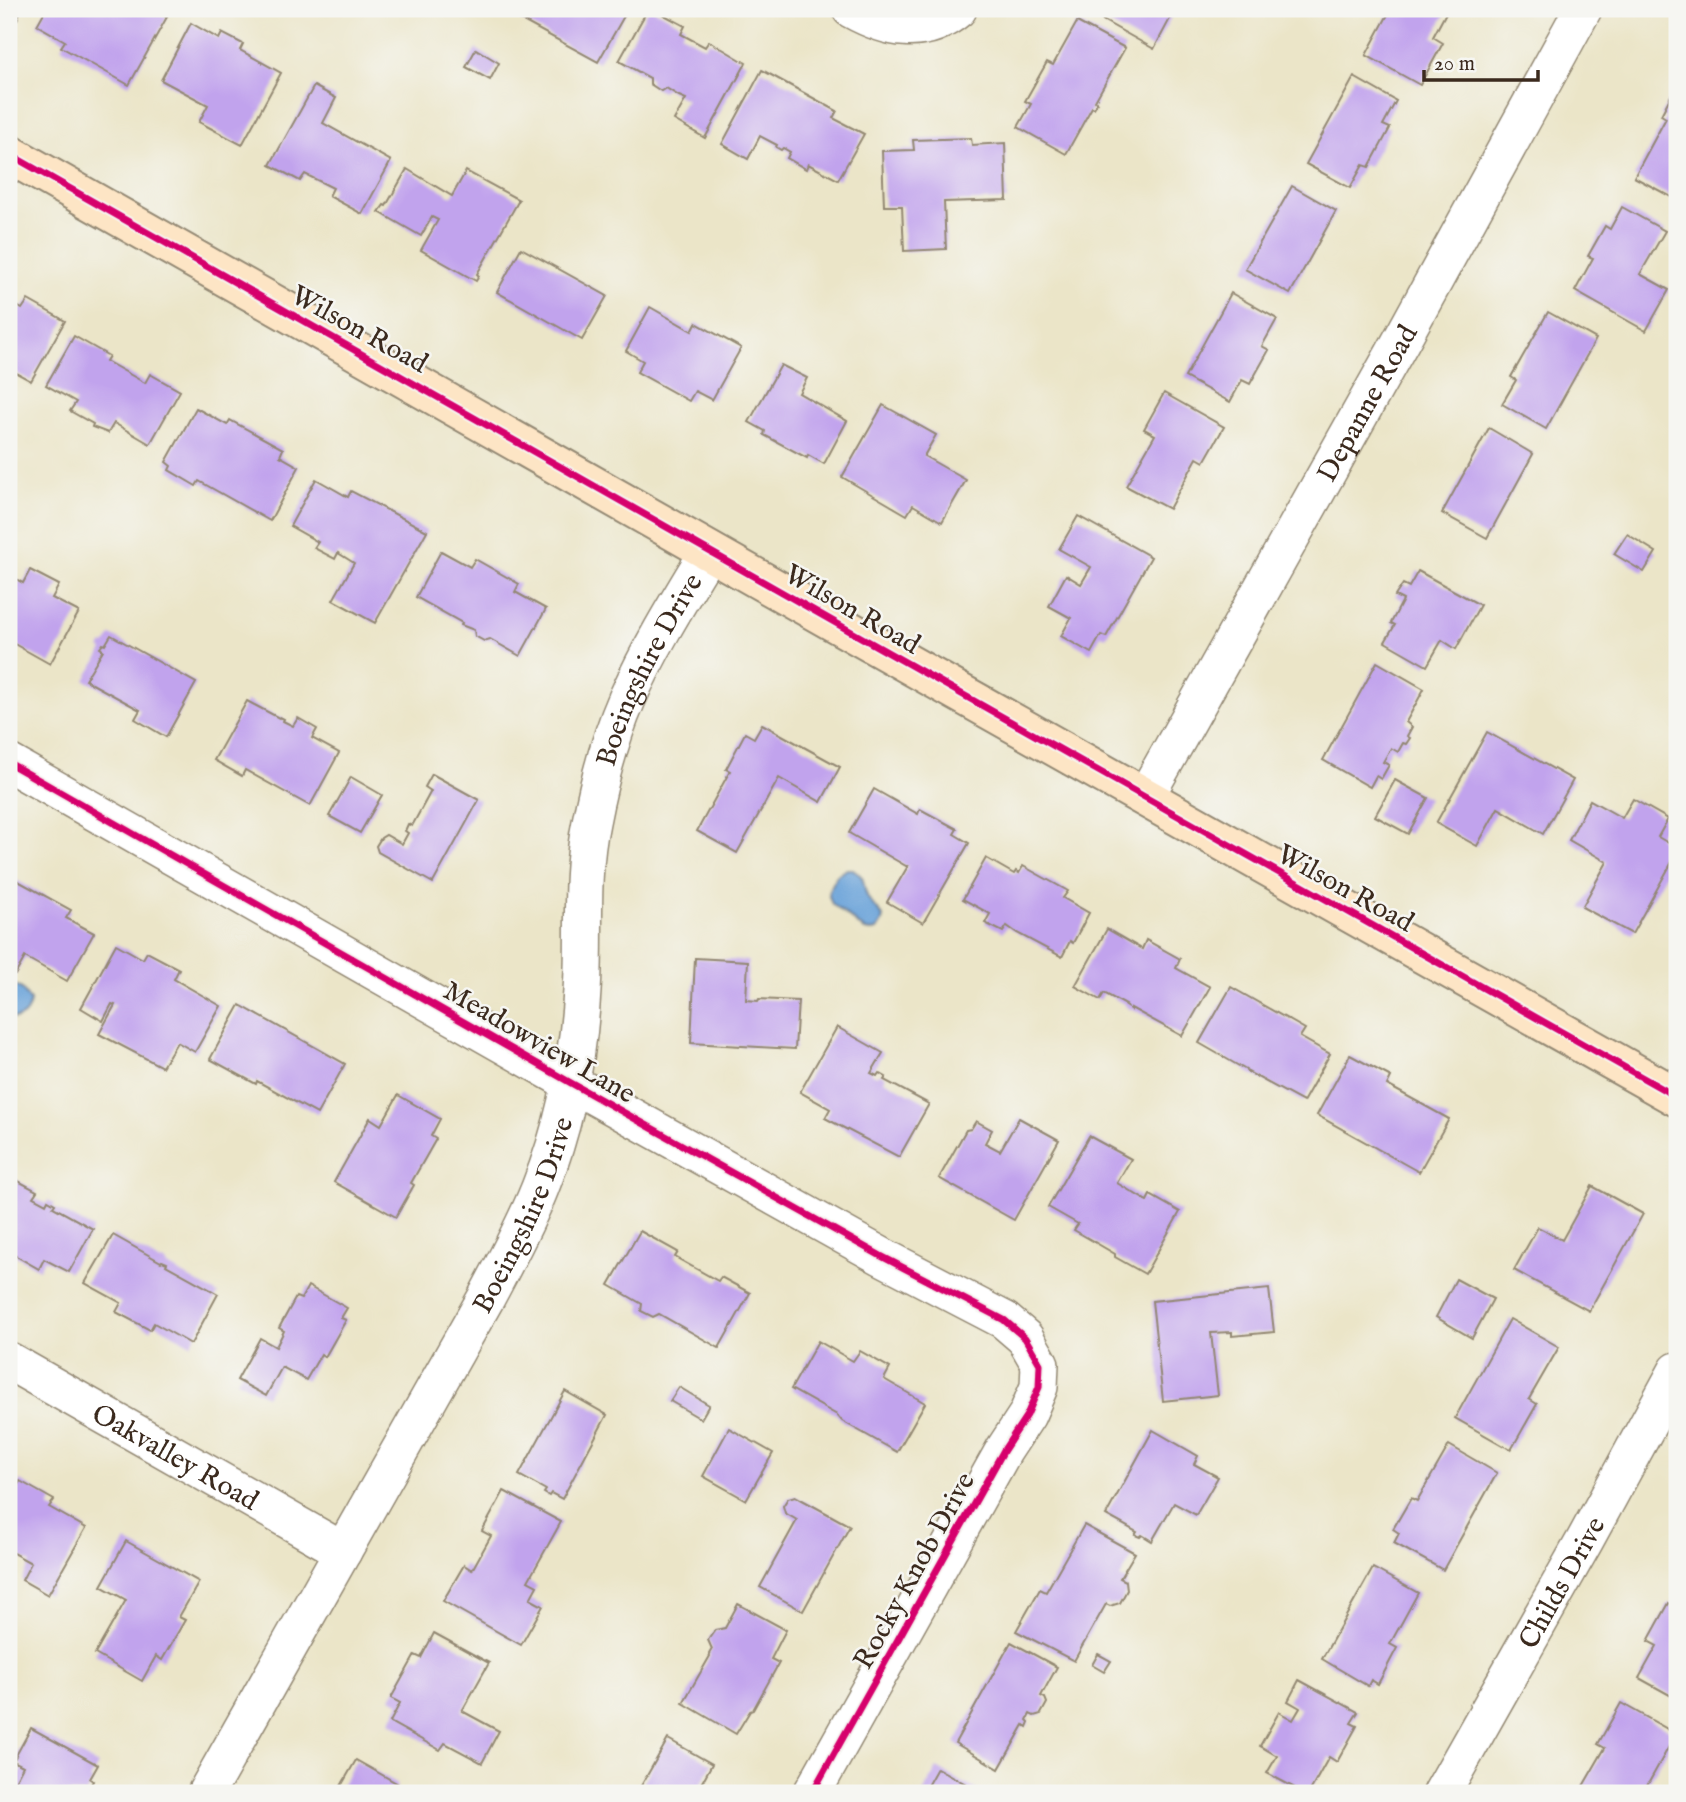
<svg xmlns="http://www.w3.org/2000/svg" width="1686" height="1802" viewBox="0 0 1686 1802" font-family="'IM FELL English',serif">
<style>
.water{fill:#6aa3d9;stroke:#52667c;stroke-width:2}
.building{fill:#c1a3ed}
.lines{fill:none;stroke-linecap:round;stroke-linejoin:round}
.street-casing{stroke:#938873;stroke-width:40}
.secondary-casing{stroke:#938873;stroke-width:42}
.street{stroke:#fff;stroke-width:37}
.secondary{stroke:#fde5c5;stroke-width:38}
.cycleway-casing{stroke:#f6f6f2;stroke-width:11}
.cycleway{stroke:#d6006c;stroke-width:7}
.labels{text-anchor:middle;stroke-width:5;stroke-linejoin:round;paint-order:stroke}
.street-label{font-size:28px;fill:#3b2a1e;stroke:#f6f6f2}
</style>
<rect width="100%" height="100%" fill="#f6f6f2"/>
<filter id="ink" filterUnits="userSpaceOnUse"><feTurbulence type="fractalNoise" baseFrequency=".0143" numOctaves="2"/><feDisplacementMap in="SourceGraphic" scale="14" xChannelSelector="R" yChannelSelector="G"/><feConvolveMatrix kernelMatrix="1 2 1 2 8 2 1 2 1" color-interpolation-filters="sRGB"/></filter>
<filter id="wash" filterUnits="userSpaceOnUse"><feTurbulence type="fractalNoise" baseFrequency=".00686" numOctaves="4" result="noise"/><feDisplacementMap in="SourceGraphic" scale="28" xChannelSelector="R" yChannelSelector="G"/><feGaussianBlur stdDeviation="1.57" result="paint"/><feColorMatrix in="noise" values="0 0 0 0 0 0 0 0 0 0 0 0 0 0 0 0 0 1.4 0 .05"/><feComposite in="paint" operator="in"/></filter>
<g filter="url(#wash)">
<rect width="100%" height="100%" fill="#ebe5c8"/>
<g class="water">
<path d="M847,869H853C868,880 861,882 867,896C870,904 878,909 883,916L882,922L877,930L871,931L865,930L832,904L829,896V891L837,875Z"/>
<path d="M9,982L22,989L30,1001C28,1014 22,1020 9,1018Z"/>
</g>
<g id="blocks">
<g class="building">
<path d="M9,9H21L17,20L9,15Z"/>
<path d="M46,9H122L129,13L131,9H152L167,17L129,85L61,47L65,41L37,25Z"/>
<path d="M501,9H628L598,62Z"/>
<path d="M648,9H653L685,26L681,34L705,47L709,41L746,63L705,138L674,120L686,99L679,96L666,88L661,91L650,84V78L619,61Z"/>
<path d="M1083,9H1157L1171,17L1154,49Z"/>
<path d="M1391,9H1448L1433,37L1443,43L1420,85L1366,55Z"/>
<path d="M1077,22L1125,48L1095,101L1097,103L1094,108L1092,107L1066,154L1018,127L1031,104L1025,101L1047,62L1053,65Z"/>
<path d="M191,23L219,39L222,33L243,44L240,50L281,73L242,145L199,122L208,105L161,80Z"/>
<path d="M476,49L499,63L490,80L466,67Z"/>
<path d="M762,70L837,111L833,118L864,134L838,180L808,164L806,169L787,158L790,152L783,148L781,150L776,147L777,145L760,136L748,159L722,144Z"/>
<path d="M1354,77L1396,101L1383,125L1390,128L1369,167L1363,165L1350,188L1306,164Z"/>
<path d="M1677,84V200L1634,177L1666,118L1661,115Z"/>
<path d="M314,86L336,98L323,123L391,161L362,214L329,196L333,188L305,174L300,181L270,165Z"/>
<path d="M971,138L972,145L1005,143L1007,200L944,202L946,249L904,251L902,206H884L882,151L914,150L913,140Z"/>
<path d="M407,169L452,196L466,171L519,200L477,274L479,276L476,281L421,250L438,220L432,217L421,236L379,212L384,205L386,206Z"/>
<path d="M1292,186L1336,211L1290,294L1245,269Z"/>
<path d="M1622,207L1665,231L1640,274L1669,290L1646,331L1575,291L1593,258L1588,256L1605,226L1610,229Z"/>
<path d="M521,248L607,296L582,340L497,292Z"/>
<path d="M1231,293L1277,319L1262,346L1269,350L1250,384L1242,380L1230,402L1185,377Z"/>
<path d="M28,300L65,321L31,381L9,369V301L22,309Z"/>
<path d="M650,307L692,331L696,323L741,348L712,400L695,391L689,401L637,372L643,361L626,351Z"/>
<path d="M1548,312L1596,339L1546,429L1502,404L1516,380L1511,377Z"/>
<path d="M74,336L109,356L106,361L145,383L150,374L180,391L150,444L114,423L108,433L92,427L93,424L70,411L76,402L46,385Z"/>
<path d="M781,365L807,378L799,393L847,421L824,464L808,455L807,458L764,435L765,431L749,422Z"/>
<path d="M1164,393L1224,427L1204,462L1197,458L1169,509L1126,486L1155,435L1144,429Z"/>
<path d="M883,405L936,435L924,456L966,480L942,522L913,505L907,515L842,477Z"/>
<path d="M196,408L227,425L230,420L283,449L280,456L299,467L270,521L199,481L196,486L169,470L171,466L166,462Z"/>
<path d="M1489,428L1533,454L1487,538L1442,513Z"/>
<path d="M316,479L348,497L351,491L427,531L375,623L333,600L354,563L338,553L335,559L314,548L318,542L290,526Z"/>
<path d="M1078,516L1151,557L1106,637L1101,635L1091,653L1061,636L1071,618L1049,606L1066,575L1081,584L1091,567L1059,549Z"/>
<path d="M1627,534L1656,552L1644,572L1614,554Z"/>
<path d="M441,551L470,567L475,559L519,584L515,592L546,609L520,656L490,639L484,641L475,636L474,630L461,625L462,623L416,597Z"/>
<path d="M30,570L59,585L52,598L79,612L50,664L9,641V575L23,583Z"/>
<path d="M1418,571L1480,605L1456,649L1442,640L1427,666L1385,642L1395,625L1391,623L1403,600L1395,596L1403,584L1409,587Z"/>
<path d="M111,635L196,683L166,737L135,719L140,710L85,680L103,650L100,648L103,644L105,645Z"/>
<path d="M1377,662L1424,689L1406,722L1412,727L1407,736L1410,738L1406,744L1403,743L1398,752L1391,748L1383,762L1389,765L1381,779L1376,776L1370,787L1323,760Z"/>
<path d="M247,701L279,718L280,717L284,719L283,721L293,726L298,718L317,729L312,738L339,753L310,806L245,770L242,776L214,760Z"/>
<path d="M762,724L840,767L821,802L779,778L737,853L697,831L730,771L726,769L745,733L754,738Z"/>
<path d="M1487,732L1573,780L1543,834L1498,808L1477,846L1436,823Z"/>
<path d="M432,774L479,800L433,883L378,852L376,846L381,838L386,835L402,844L408,833L405,831L408,824L412,826L431,791L425,787Z"/>
<path d="M351,777L382,795L360,833L329,816Z"/>
<path d="M1395,780L1428,798L1408,834L1375,816Z"/>
<path d="M874,789L918,814L920,809L957,829L954,834L969,843L923,923L887,902L908,866H906L849,833Z"/>
<path d="M1633,799L1668,819L1658,837L1677,848V853L1632,934L1582,907L1607,862L1569,840L1590,800L1622,818Z"/>
<path d="M986,858L1014,874L1016,871L1019,873L1023,866L1068,891L1063,898L1089,913L1073,943L1070,941L1062,957L1017,933L1007,926L1003,932L985,923L990,914L963,899Z"/>
<path d="M9,876L71,910L66,918L94,933L67,981L25,957L15,975L9,972Z"/>
<path d="M1107,929L1142,949L1146,940L1180,959L1176,968L1210,987L1182,1036L1131,1008V1010L1125,1006L1126,1005L1104,993L1100,1000L1075,986Z"/>
<path d="M116,944L143,959L147,952L179,969L174,979L221,1006L195,1052L177,1042L162,1067L99,1034L115,1005L112,1004L103,1021L81,1008Z"/>
<path d="M695,958L748,961L746,1000L758,1001L759,999L798,1001L795,1049L691,1043Z"/>
<path d="M1231,987L1305,1029L1300,1037L1330,1054L1303,1102L1246,1071V1070L1199,1043Z"/>
<path d="M240,1005L345,1064L317,1114L257,1081L256,1084L210,1059Z"/>
<path d="M837,1027L883,1053L871,1073L877,1076L879,1073L886,1077L884,1080L929,1104L899,1157L825,1118L830,1109L800,1092Z"/>
<path d="M1350,1055L1391,1077L1387,1085L1449,1119L1419,1172L1317,1115Z"/>
<path d="M398,1095L440,1119L431,1136L436,1139L411,1183L414,1185L396,1217L334,1182L370,1118L381,1125Z"/>
<path d="M1019,1118L1059,1140L1014,1220L939,1178L966,1130L971,1129L976,1121L992,1130L985,1143L1000,1151Z"/>
<path d="M1089,1136L1131,1159L1117,1183L1147,1201L1150,1195L1180,1212L1145,1274L1115,1257V1254L1074,1230L1078,1224L1048,1207Z"/>
<path d="M9,1176L37,1191L33,1197L46,1204L48,1200L55,1204L53,1207L93,1229L69,1272L44,1259L39,1269L9,1252V1248L13,1241L9,1239Z"/>
<path d="M1592,1186L1643,1214L1589,1311L1514,1270L1538,1227L1562,1240Z"/>
<path d="M640,1231L678,1252L675,1257L718,1281L721,1277L750,1293L719,1348L659,1314L653,1317L641,1311L642,1304L609,1285Z"/>
<path d="M113,1235L161,1262L162,1261L167,1263L166,1265L218,1294L191,1344L154,1323L150,1330L116,1312L121,1303L85,1283Z"/>
<path d="M1456,1279L1493,1299L1472,1338L1436,1317Z"/>
<path d="M308,1286L347,1308L341,1318L346,1320L325,1357L321,1354L306,1380L282,1367L266,1396L237,1380L260,1338L276,1347L284,1331L279,1328L296,1297L301,1299Z"/>
<path d="M1269,1289L1274,1332L1232,1336V1332L1211,1333L1218,1395L1163,1401L1152,1301Z"/>
<path d="M1510,1319L1559,1347L1529,1399L1537,1404L1511,1450L1455,1418Z"/>
<path d="M818,1341L853,1361L860,1351L890,1368L884,1379L925,1403L897,1452L842,1421L837,1415L791,1389Z"/>
<path d="M679,1387L709,1405L701,1419L670,1401Z"/>
<path d="M565,1391L607,1415L562,1499L551,1493L549,1496L544,1493L546,1490L519,1475Z"/>
<path d="M729,1428L773,1453L746,1500L703,1476Z"/>
<path d="M1153,1430L1198,1456L1194,1464L1218,1477L1196,1515L1174,1503L1152,1541L1142,1535L1140,1537L1135,1535L1137,1532L1106,1515Z"/>
<path d="M1449,1445L1497,1473L1443,1570L1394,1543L1399,1533L1393,1529L1411,1498L1417,1501Z"/>
<path d="M20,1481L54,1500L49,1507L86,1528L48,1595L22,1580L31,1563L9,1551V1484L16,1488Z"/>
<path d="M504,1491L561,1522L528,1581L537,1586L530,1599L543,1606L521,1645L443,1601L464,1565L472,1570L491,1536L482,1531Z"/>
<path d="M795,1496L850,1526L803,1611L760,1587L797,1520L785,1513L783,1506L788,1498Z"/>
<path d="M1084,1525L1135,1553L1120,1578L1126,1581L1127,1590L1120,1603L1110,1606L1106,1604L1074,1661L1016,1631L1040,1589L1046,1592Z"/>
<path d="M126,1541L199,1582L179,1617L185,1620L162,1660L156,1656L142,1681L95,1654L126,1600L101,1586Z"/>
<path d="M1373,1568L1418,1593L1390,1644L1397,1648L1378,1684L1371,1680L1368,1686L1322,1659Z"/>
<path d="M1669,1603L1677,1608V1699L1639,1678L1657,1646L1648,1641Z"/>
<path d="M738,1604L786,1630L771,1659L779,1663L753,1710L750,1711L736,1734L683,1703L710,1656L709,1654L712,1649L708,1640L715,1630L725,1628Z"/>
<path d="M434,1633L489,1663L462,1711L499,1731L482,1763L445,1743L440,1750L390,1722L400,1703L391,1698L415,1655L421,1658Z"/>
<path d="M1011,1642L1057,1667L1041,1696L1045,1698L1047,1703L1041,1714L1034,1716L1030,1714L1027,1720L1029,1722L1027,1727L1024,1725L999,1769L955,1743Z"/>
<path d="M1098,1654L1111,1661L1104,1672L1092,1665Z"/>
<path d="M1299,1680L1358,1712L1351,1723L1357,1726L1337,1762L1329,1757L1309,1793H1304L1267,1773L1277,1756L1260,1746L1279,1712L1293,1720L1300,1708L1288,1701Z"/>
<path d="M1621,1703L1676,1734L1643,1793H1579L1605,1748L1598,1744Z"/>
<path d="M31,1728L98,1765L90,1779L93,1781L86,1793H9L23,1766L13,1761Z"/>
<path d="M668,1739L712,1764L696,1793H637Z"/>
<path d="M356,1760L398,1784L393,1793H337Z"/>
<path d="M937,1768L982,1793H923Z"/>
</g>
</g>
</g>
<g filter="url(#ink)">
<use href="#blocks" fill-opacity="0" stroke="#938873" stroke-width="2"/>
<g class="lines">
<defs>
<g id="street">
<path d="M851,9C887,29 924,38 958,9"/>
<path d="M9,763L571,1083L881,1256L1004,1320L1025,1338L1040,1364L1039,1387L1027,1415L1004,1450L812,1793"/>
<path id="s1" d="M1145,797L1401,341L1583,9"/>
<path id="s2" d="M9,1361L343,1551"/>
<path id="s3" d="M206,1793L486,1298C505,1262 525,1226 540,1188C565,1126 578,1058 582,991C586,934 579,879 591,822C599,780 610,738 627,699C650,647 680,599 709,551"/>
<path id="s4" d="M1442,1793L1585,1540L1677,1371"/>
</g>
<path id="secondary" d="M9,154L857,635L1677,1097"/>
</defs>
<use href="#street" class="street-casing"/>
<use href="#secondary" class="secondary-casing"/>
<use href="#street" class="street"/>
<use href="#secondary" class="secondary"/>
<defs>
<g id="cycleway">
<path d="M9,154L857,635L1677,1097"/>
<path d="M9,763L571,1083L881,1256L1004,1320L1025,1338L1040,1364L1039,1387L1027,1415L1004,1450L812,1793"/>
</g>
</defs>
<use href="#cycleway" class="cycleway-casing"/>
<use href="#cycleway" class="cycleway"/>
</g>
</g>
<g class="labels">
<g class="street-label">
<text transform="translate(360 328) rotate(29)" y="10">Wilson Road</text>
<text dy="10" stroke="none"><textPath href="#s1" startOffset="452">Depanne Road</textPath></text>
<text transform="translate(853 608) rotate(30)" y="10">Wilson Road</text>
<text dy="10" stroke="none"><textPath href="#s3" startOffset="1227">Boeingshire Drive</textPath></text>
<text transform="translate(1346 887) rotate(29)" y="10">Wilson Road</text>
<text transform="translate(540 1041) rotate(30)" y="10">Meadowview Lane</text>
<text dy="10" stroke="none"><textPath href="#s3" startOffset="660">Boeingshire Drive</textPath></text>
<text dy="10" stroke="none"><textPath href="#s2" startOffset="192">Oakvalley Road</textPath></text>
<text transform="translate(913 1570) rotate(-61)" y="10">Rocky Knob Drive</text>
<text dy="10" stroke="none"><textPath href="#s4" startOffset="242">Childs Drive</textPath></text>
</g>
</g>
<rect width="1686" height="1802" fill="none" stroke="#f6f6f2" stroke-width="35"/>
<path d="M1424 70v10h114v-10" fill="none" stroke="#3b2a1e" stroke-width="3.5"/>
<text x="1434" y="70" font-size="21" fill="#3b2a1e" stroke="#f6f6f2" stroke-width="5" paint-order="stroke">20 m</text>
</svg>
